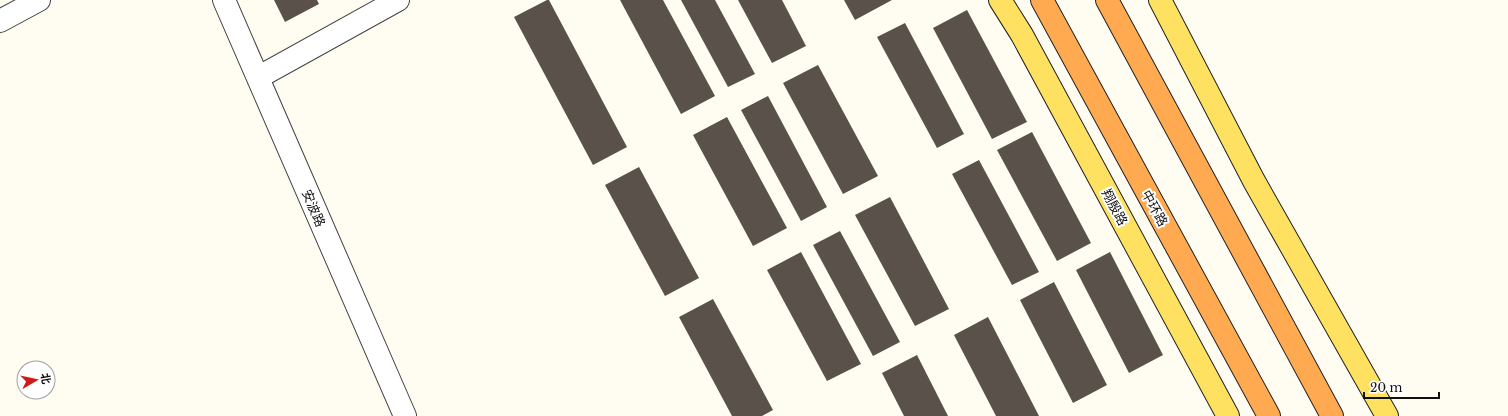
<svg xmlns="http://www.w3.org/2000/svg" width="1508" height="416" viewBox="0 0 1508 416" font-family="'Libre Baskerville','Noto Sans SC',serif">
<style>
.building{fill:#5a514b}
.lines{fill:none;stroke-linecap:round;stroke-linejoin:round}
.minor-casing{stroke:#434343;stroke-width:24}
.major-casing{stroke:#212121;stroke-width:24}
.highway-casing{stroke:#212121;stroke-width:24}
.minor{stroke:#fff;stroke-width:22}
.major{stroke:#ffe162;stroke-width:22}
.highway{stroke:#ffaa50;stroke-width:22}
.labels{text-anchor:middle;stroke-width:4;stroke-linejoin:round;paint-order:stroke}
.street-label{font-size:13px;fill:#101010;stroke:#fff}
</style>
<rect width="100%" height="100%" fill="#fffdf2"/>
<g class="building">
<path d="M274,0H317L319,4L285,22Z"/>
<path d="M547,0H549L627,147L593,165L514,17Z"/>
<path d="M620,0H663L715,96L681,114Z"/>
<path d="M681,0H715L755,74L728,87Z"/>
<path d="M738,0H782L806,46L772,63Z"/>
<path d="M844,0H892L855,20Z"/>
<path d="M967,10L1027,122L992,139L933,28Z"/>
<path d="M905,23L964,134L937,148L877,37Z"/>
<path d="M818,65L878,176L843,194L783,83Z"/>
<path d="M768,96L827,207L801,221L741,110Z"/>
<path d="M727,117L787,228L753,246L693,135Z"/>
<path d="M1032,132L1091,243L1057,261L997,150Z"/>
<path d="M979,160L1039,272L1012,285L952,174Z"/>
<path d="M639,167L699,278L665,296L605,185Z"/>
<path d="M890,197L949,309L915,326L855,215Z"/>
<path d="M840,231L900,342L873,356L813,245Z"/>
<path d="M801,252L861,364L827,381L767,270Z"/>
<path d="M1110,252L1163,355L1129,373L1076,270Z"/>
<path d="M1054,282L1107,385L1073,403L1020,300Z"/>
<path d="M713,299L773,410L762,416H732L679,317Z"/>
<path d="M988,317L1039,416H996L954,335Z"/>
<path d="M917,355L948,416H904L882,373Z"/>
</g>
<g class="lines">
<defs>
<g id="minor">
<path d="M224,0L405,416"/>
<path d="M0,21L39,0"/>
<path d="M259,77L398,0"/>
</g>
<g id="major">
<path d="M1000,0L1022,35L1228,416"/>
<path d="M1160,0L1254,181L1387,416"/>
</g>
<g id="highway">
<path d="M1042,0L1269,416"/>
<path d="M1107,0L1332,416"/>
</g>
</defs>
<use href="#minor" class="minor-casing"/>
<use href="#major" class="major-casing"/>
<use href="#highway" class="highway-casing"/>
<use href="#minor" class="minor"/>
<use href="#major" class="major"/>
<use href="#highway" class="highway"/>
</g>
<g class="labels">
<g class="street-label">
<text transform="translate(1115 207) rotate(62)" y="5">翔殷路</text>
<text transform="translate(314 208) rotate(67)" y="5">安波路</text>
<text transform="translate(1155 208) rotate(61)" y="5">中环路</text>
</g>
</g>
<g transform="translate(36 380) rotate(81)"><circle r="19" fill="#ffffff" stroke="#9f9f9f"/>
<path d="M0-3L7 15L0 10L-7 15Z" fill="#d01918"/>
<text y="-6" font-size="11" font-weight="bold" text-anchor="middle" fill="#101010">北</text>
</g>
<path d="M1364 392v6h75v-6" fill="none" stroke="#101010" stroke-width="2"/>
<text x="1370" y="392" font-size="12" fill="#101010" stroke="#ffffff" stroke-width="3" paint-order="stroke">20 m</text>
</svg>
